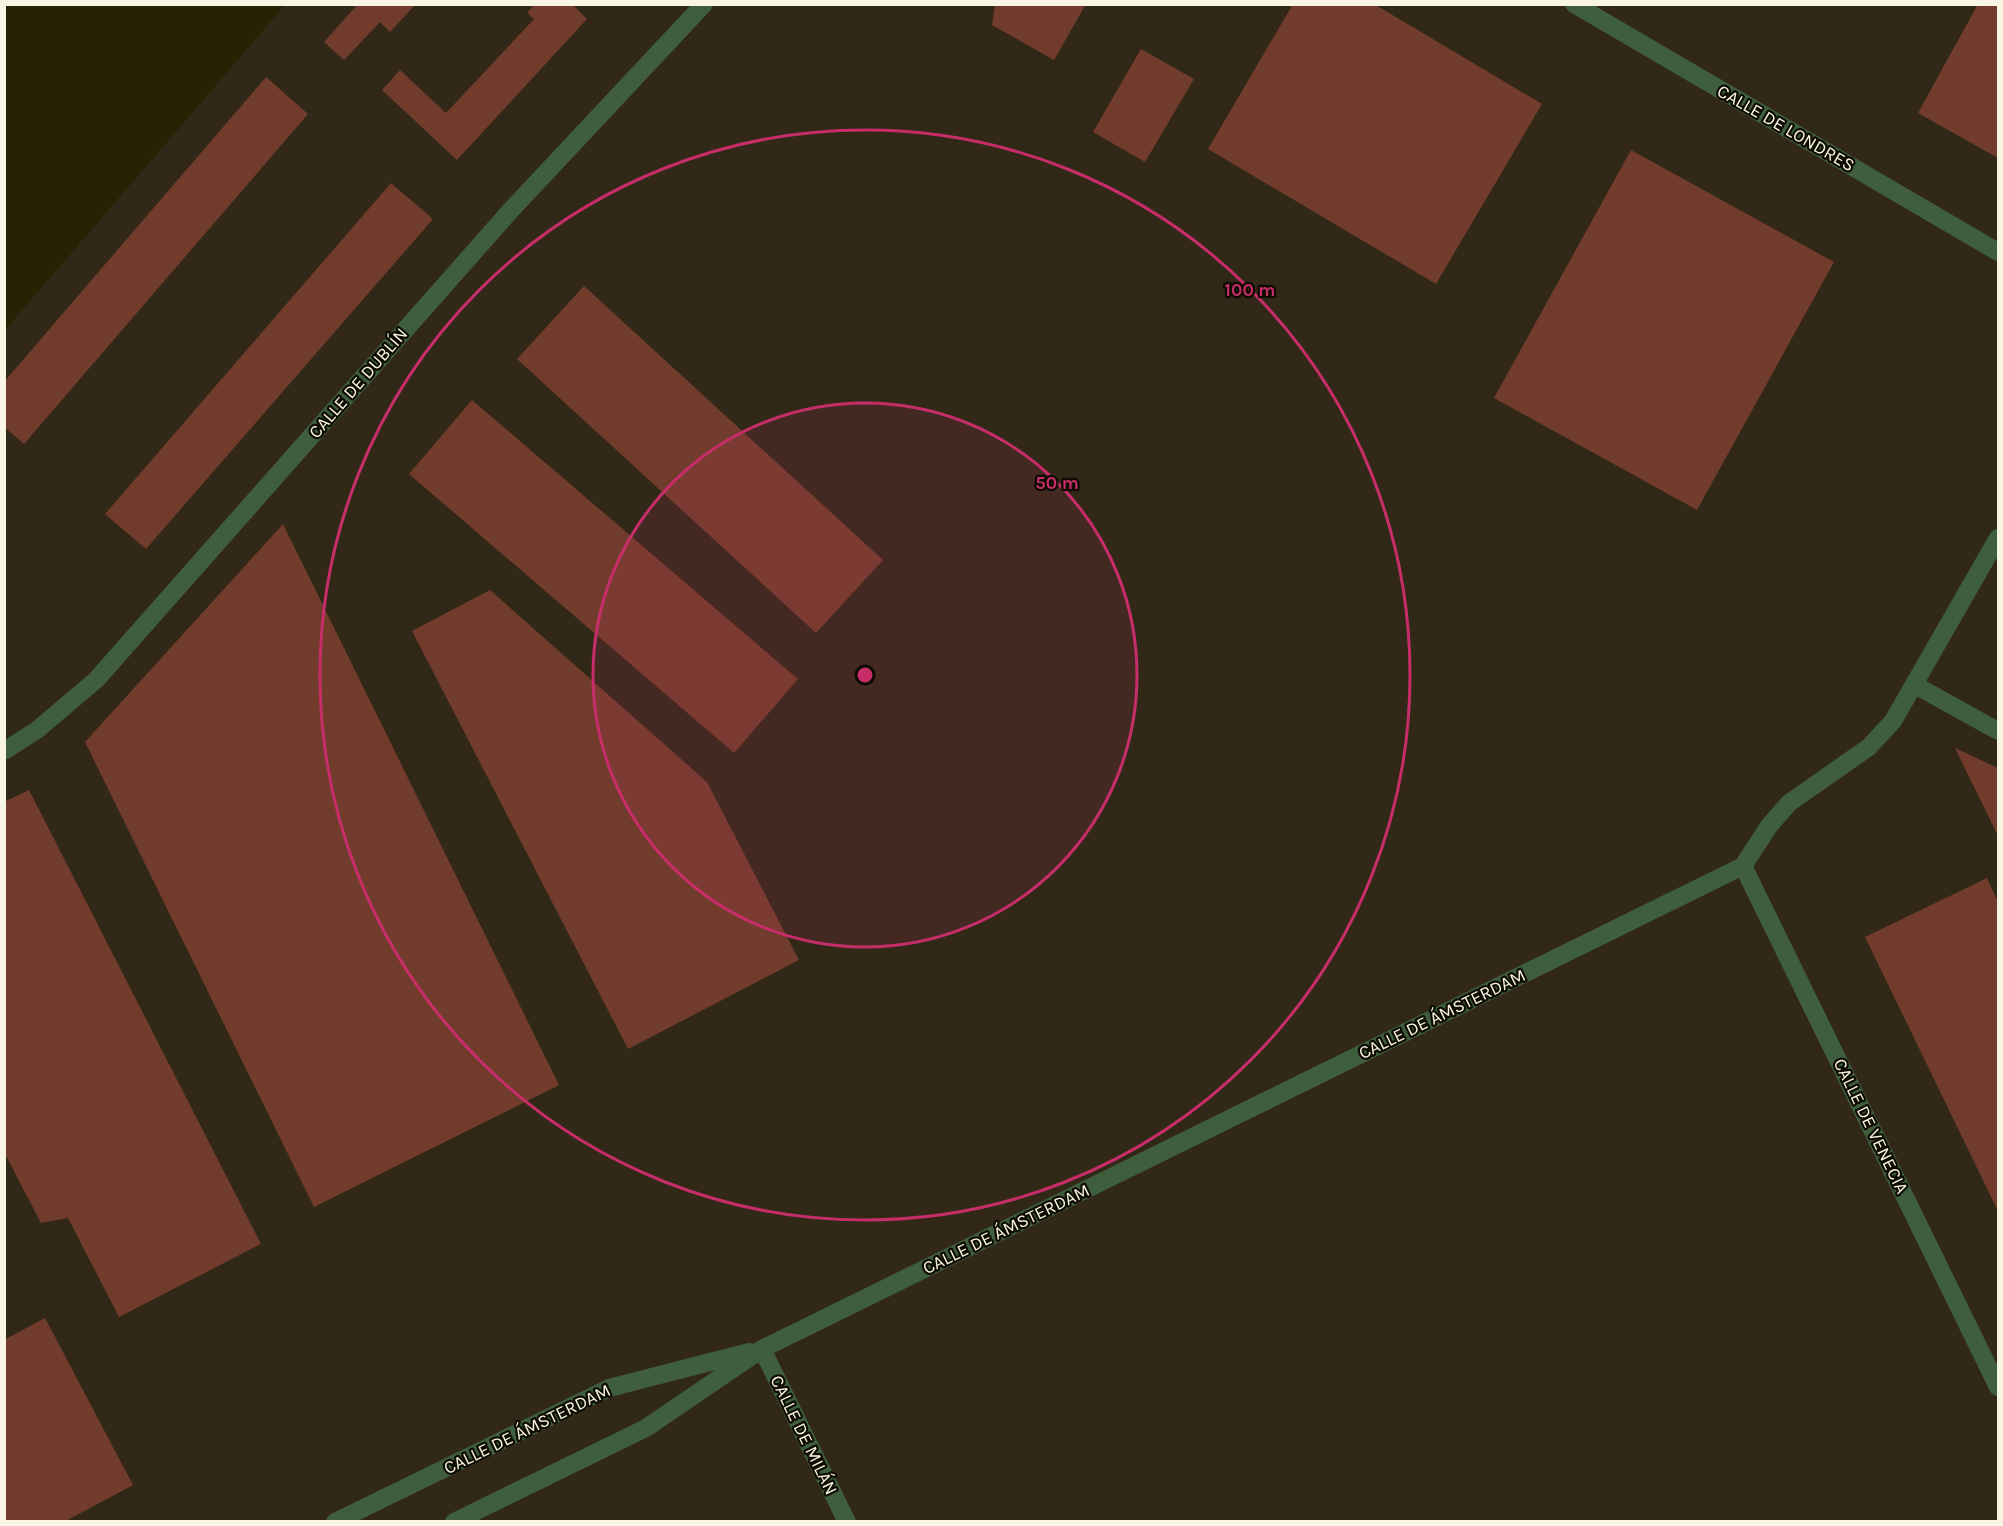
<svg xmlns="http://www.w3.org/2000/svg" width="2003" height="1526" viewBox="0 0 2003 1526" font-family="Karla,sans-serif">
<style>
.industrial{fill:#322818}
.building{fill:#713c2b}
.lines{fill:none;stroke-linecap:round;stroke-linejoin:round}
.street{stroke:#3e5e3e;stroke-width:18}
.ring{fill:none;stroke:#c72e69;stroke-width:3}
.labels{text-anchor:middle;stroke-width:4.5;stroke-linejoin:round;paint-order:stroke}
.street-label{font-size:18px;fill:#f8f5e3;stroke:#0e0c02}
.centre{fill:#c72e69;stroke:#0e0c02;stroke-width:3}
.ring-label{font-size:18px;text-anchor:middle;font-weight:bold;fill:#c72e69;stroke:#0e0c02;stroke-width:4.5;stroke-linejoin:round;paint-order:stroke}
</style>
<rect width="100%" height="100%" fill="#282203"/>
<path class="industrial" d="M285,5H1998V1521L5,1522V330Z"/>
<g class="building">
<path d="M358,4H416L390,32L380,22L344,60L324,42Z"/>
<path d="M535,4H572L587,19L457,160L382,90L400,70L446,113L534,19L527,13Z"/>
<path d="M995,4H1086L1054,60L992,25Z"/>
<path d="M1293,4H1374L1542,104L1436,284L1208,149Z"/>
<path d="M1978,4H1998V158L1918,113Z"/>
<path d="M1141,49L1194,79L1145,162L1093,132Z"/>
<path d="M266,77L308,114L24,444L4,427V382Z"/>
<path d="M1631,150L1834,262L1697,510L1494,398Z"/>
<path d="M391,183L433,219L146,549L105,514Z"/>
<path d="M584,286L883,560L816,633L517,359Z"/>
<path d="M472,400L798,679L734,753L409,474Z"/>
<path d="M283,524L559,1085L314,1207L85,742Z"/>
<path d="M490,590L707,782L799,960L628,1049L412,631Z"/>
<path d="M1955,748L1998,768V836Z"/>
<path d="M29,790L261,1244L119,1317L68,1218L41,1223L4,1152V802Z"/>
<path d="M1987,878L1998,902V1211L1865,937Z"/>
<path d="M45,1318L133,1485L64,1522H4V1340Z"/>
</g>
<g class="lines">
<g class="street">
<path d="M1574,4L1998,252"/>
<path d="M1915,685L1998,731"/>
<path d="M4,751L37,730L96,680L511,210L704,4"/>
<path d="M1743,866L1998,1387"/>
<path d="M762,1349L847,1522"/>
<path d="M335,1522L609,1388L749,1352"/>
<path d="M454,1522L646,1428L762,1349L1743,866L1769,826L1789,803L1869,747L1893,721L1998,538"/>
</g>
</g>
<circle cx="865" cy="675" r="272" fill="#c72e69" fill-opacity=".12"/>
<g class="ring">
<circle cx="865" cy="675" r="272"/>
<circle cx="865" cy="675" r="545"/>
</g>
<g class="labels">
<g class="street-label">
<text transform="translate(1786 128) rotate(30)" y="6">CALLE DE LONDRES</text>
<text transform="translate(358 383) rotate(-49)" y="6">CALLE DE DUBLÍN</text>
<text transform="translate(1442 1014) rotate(-26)" y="6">CALLE DE ÁMSTERDAM</text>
<text transform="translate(1871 1126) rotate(64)" y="6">CALLE DE VENECIA</text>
<text transform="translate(1006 1229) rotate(-26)" y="6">CALLE DE ÁMSTERDAM</text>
<text transform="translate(527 1429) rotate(-26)" y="6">CALLE DE ÁMSTERDAM</text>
<text transform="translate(804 1435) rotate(64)" y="6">CALLE DE MILÁN</text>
</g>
</g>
<circle cx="865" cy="675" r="9" class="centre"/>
<g class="ring-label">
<text x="1250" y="296">100 m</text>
<text x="1057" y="489">50 m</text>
</g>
<rect width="2003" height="1526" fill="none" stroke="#f8f5e3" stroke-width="12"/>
</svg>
